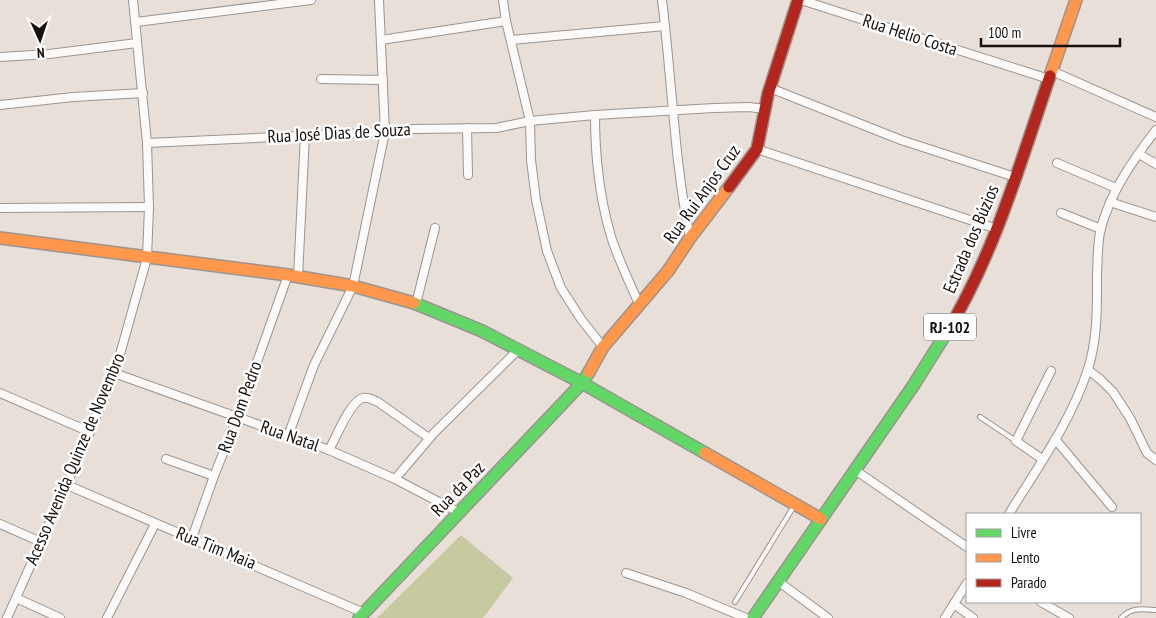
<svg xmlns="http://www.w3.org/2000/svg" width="1156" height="618" viewBox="0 0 1156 618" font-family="'PT Sans Narrow',sans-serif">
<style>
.green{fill:#c6c8a0}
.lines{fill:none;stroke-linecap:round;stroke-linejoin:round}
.lane-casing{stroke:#9b948f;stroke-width:6}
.street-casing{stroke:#9b948f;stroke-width:10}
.fast-casing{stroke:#9b948f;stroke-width:14}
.slow-casing{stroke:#9b948f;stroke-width:14}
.jam-casing{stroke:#9b948f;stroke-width:14}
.lane{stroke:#fcfaf9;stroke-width:4}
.street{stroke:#fcfaf9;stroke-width:8}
.fast{stroke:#63d668;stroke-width:11}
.slow{stroke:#ff974d;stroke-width:11}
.jam{stroke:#b3261e;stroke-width:11}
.labels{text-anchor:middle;stroke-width:5;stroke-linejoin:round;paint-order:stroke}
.shield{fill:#fff;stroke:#5d5856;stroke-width:1}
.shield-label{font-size:16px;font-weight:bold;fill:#17110d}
.street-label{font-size:18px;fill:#17110d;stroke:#fff}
</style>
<rect width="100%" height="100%" fill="#e8dfd8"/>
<path class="green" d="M461,535L513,578L483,618H377Z"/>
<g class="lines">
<defs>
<g id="lane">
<path d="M980,417L1016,441"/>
<path d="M735,602L794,506"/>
<path d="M1121,618C1132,607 1141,609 1156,610"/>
</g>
<g id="street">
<path d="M503,0L506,21L530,121L531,160L536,200L547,251L561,288L581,319L603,347"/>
<path d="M662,0C672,79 674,160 690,238"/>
<path d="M801,0L1049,79"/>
<path d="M136,22L311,0"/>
<path d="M381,40L506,21"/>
<path d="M511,40L665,26"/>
<path d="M0,57L49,54L137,43"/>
<path d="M1052,71L1156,117"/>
<path d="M321,79L383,80"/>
<path d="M770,88L901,140L1015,177"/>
<path d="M0,105L73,97L143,93"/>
<path d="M595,115C595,155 599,194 610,233C617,257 629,281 639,304"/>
<path d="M467,128L468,175"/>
<path d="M147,143L385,132L414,129L496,128L530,121L595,115L714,108L749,107L765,109"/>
<path d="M757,149L997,229"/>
<path d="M1139,154L1156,164"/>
<path d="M1057,163L1116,188"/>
<path d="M1110,202L1156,217"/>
<path d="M0,208L149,207"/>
<path d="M1061,213L1101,229"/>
<path d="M298,277L305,135"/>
<path d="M416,304L435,228"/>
<path d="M1088,370L1100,379L1113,392L1130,418L1147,453L1156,460"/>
<path d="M114,373L329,450L395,479L460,513"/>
<path d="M0,393L90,432"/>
<path d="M288,436L314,365L353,286L385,132L379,0"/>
<path d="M1055,439L1112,507"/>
<path d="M329,450C336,438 350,401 363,398C369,397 373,400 378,402L429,438"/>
<path d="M166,459L214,476"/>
<path d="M1042,459L1016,441L1051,371"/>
<path d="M855,470L967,547"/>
<path d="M395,479L434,433L518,350"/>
<path d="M67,485L364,613"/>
<path d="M1009,514C1037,468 1070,423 1087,372C1098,340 1097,306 1097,274C1098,259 1097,243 1101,228C1111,191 1133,160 1156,130"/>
<path d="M0,524L41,542"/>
<path d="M192,538L214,476L237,418L288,275"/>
<path d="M626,573L686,593L746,618"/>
<path d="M779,582L828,618"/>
<path d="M16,598L60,618"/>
<path d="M1041,602L1069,618"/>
<path d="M954,604L973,618"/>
<path d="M7,618L90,432L117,365L147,258L149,207L147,143L133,0"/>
<path d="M107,618L155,524"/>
<path d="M945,618L967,583"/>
</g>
<g id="fast">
<path d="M414,303L482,331L582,383L705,453"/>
<path d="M359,618L582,383L589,372"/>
<path d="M753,618L913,386L945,335"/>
</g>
<g id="slow">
<path d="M1050,76L1076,0"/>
<path d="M0,238L288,275L353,286L414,303"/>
<path d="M589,372L603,347L668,271L690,238L729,187"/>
<path d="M705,453L821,519"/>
</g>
<g id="jam">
<path d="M729,187L757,149L768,94L798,0"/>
<path d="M945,335C994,256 1020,163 1050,76"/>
</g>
</defs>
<use href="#lane" class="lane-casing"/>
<use href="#street" class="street-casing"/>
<use href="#fast" class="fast-casing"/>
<use href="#slow" class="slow-casing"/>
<use href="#jam" class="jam-casing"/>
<use href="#lane" class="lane"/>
<use href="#street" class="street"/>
<use href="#fast" class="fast"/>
<use href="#slow" class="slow"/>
<use href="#jam" class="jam"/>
</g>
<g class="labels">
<rect class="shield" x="924" y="313.5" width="52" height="27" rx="4"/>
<g class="shield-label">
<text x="950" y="333">RJ-102</text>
</g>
<g class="street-label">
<text transform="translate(910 35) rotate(18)" y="6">Rua Helio Costa</text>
<text transform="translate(339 133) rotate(-3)" y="6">Rua José Dias de Souza</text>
<text transform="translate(702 194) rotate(-54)" y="6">Rua Rui Anjos Cruz</text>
<text transform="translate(971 239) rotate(-67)" y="6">Estrada dos Búzios</text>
<text transform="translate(240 407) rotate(-70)" y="6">Rua Dom Pedro</text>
<text transform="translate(290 436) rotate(19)" y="6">Rua Natal</text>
<text transform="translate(75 459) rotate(-67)" y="6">Acesso Avenida Quinze de Novembro</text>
<text transform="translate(458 489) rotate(-46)" y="6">Rua da Paz</text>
<text transform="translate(216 548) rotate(22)" y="6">Rua Tim Maia</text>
</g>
</g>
<rect x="966" y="513" width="175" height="90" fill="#ffffff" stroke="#a2a09e"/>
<rect x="976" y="529" width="25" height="8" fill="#63d668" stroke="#a2a09e"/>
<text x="1011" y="538" font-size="15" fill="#17110d">Livre</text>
<rect x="976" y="554" width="25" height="8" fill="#ff974d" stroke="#a2a09e"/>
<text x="1011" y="563" font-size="15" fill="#17110d">Lento</text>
<rect x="976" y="579" width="25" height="8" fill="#b3261e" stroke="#a2a09e"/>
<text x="1011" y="588" font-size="15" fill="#17110d">Parado</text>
<g transform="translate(40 40) rotate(177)" stroke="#ffffff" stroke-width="4" paint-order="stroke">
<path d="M0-4L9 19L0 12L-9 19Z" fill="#17110d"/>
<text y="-8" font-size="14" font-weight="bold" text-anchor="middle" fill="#17110d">N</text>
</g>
<path d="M981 38v8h139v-8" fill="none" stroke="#17110d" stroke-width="2.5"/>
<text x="988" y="38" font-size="15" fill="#17110d" stroke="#ffffff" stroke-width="4" paint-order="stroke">100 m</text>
</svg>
